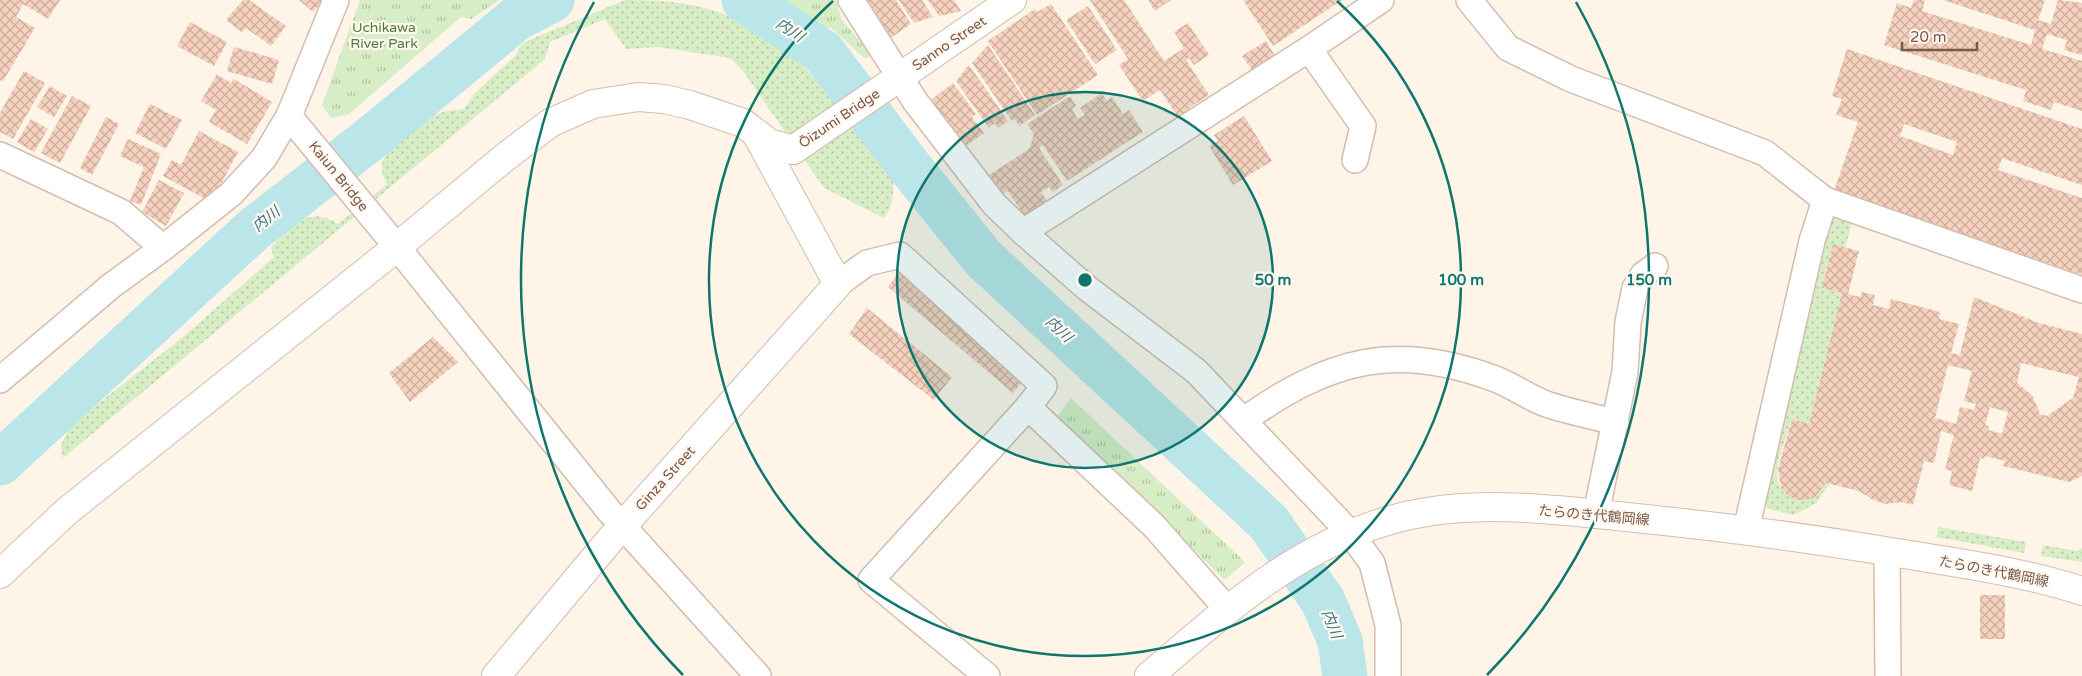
<svg xmlns="http://www.w3.org/2000/svg" width="2082" height="676" viewBox="0 0 2082 676" font-family="'Varela Round','Noto Sans JP',sans-serif">
<style>
.grass{fill:url(#grass-dots)}
.park{fill:url(#park-tufts)}
.lines{fill:none;stroke-linecap:round;stroke-linejoin:round}
.river{stroke:#bae5e9;stroke-width:45}
.building{fill:url(#building-cross-hatch);fill-rule:evenodd}
.minor-casing{stroke:#d4bdaf;stroke-width:28}
.tertiary-casing{stroke:#d4bdaf;stroke-width:30}
.secondary-casing{stroke:#d7bdac;stroke-width:30}
.minor{stroke:#fff;stroke-width:25}
.tertiary{stroke:#fff;stroke-width:28}
.secondary{stroke:#fff;stroke-width:28}
.ring{fill:none;stroke:#0f766e;stroke-width:2.5}
.labels{text-anchor:middle;stroke-width:4.5;stroke-linejoin:round;paint-order:stroke}
.park-label{font-size:14px;fill:#527a3d;stroke:#fff8f0}
.street-label{font-size:14px;fill:#7a5949;stroke:#fff8f0}
.water-label{font-size:15px;font-style:italic;fill:#3b7880;stroke:#fff8f0}
.centre{fill:#0f766e;stroke:#fff8f0;stroke-width:2.5}
.ring-label{font-size:15px;text-anchor:middle;font-weight:bold;fill:#0f766e;stroke:#fff8f0;stroke-width:4.5;stroke-linejoin:round;paint-order:stroke}
</style>
<defs>
<pattern id="grass-dots" width="8" height="8" patternUnits="userSpaceOnUse" patternTransform="scale(1.25)"><rect width="8" height="8" fill="#d7edc5"/><path d="M2 2h.1M6 6h.1" fill="none" stroke="#b3c3a2" stroke-width="1.8" stroke-linecap="round"/></pattern>
<pattern id="park-tufts" width="24" height="20" patternUnits="userSpaceOnUse" patternTransform="scale(1.25)"><rect width="24" height="20" fill="#d7edc5"/><path d="M3 7l-1-3M5 7V3M7 7l1-3M15 17l-1-3M17 17v-4M19 17l1-3" fill="none" stroke="#b3c3a2"/></pattern>
<pattern id="building-cross-hatch" width="8" height="8" patternUnits="userSpaceOnUse" patternTransform="scale(1.25)"><rect width="8" height="8" fill="#f5d1be"/><path d="M0 0l8 8M0 8l8-8" fill="none" stroke="#cbad9c"/></pattern>
</defs>
<rect width="100%" height="100%" fill="#fef4e8"/>
<g class="grass">
<path d="M625,0C674,0 710,4 754,28C801,55 835,99 867,140C874,149 887,160 891,171C896,185 893,206 884,218L824,188L743,71L730,58L658,47L626,49L605,19L550,42L545,59L63,458L61,445L69,429L89,411L183,337L274,257L271,248C289,226 310,204 338,224L387,184C384,178 381,172 382,165C383,149 422,119 437,114C445,111 455,110 464,109L474,94L516,55L519,47L527,41Z"/>
<path d="M1832,214L1853,219L1845,248L1833,244L1822,288L1842,293L1809,424L1791,420C1787,437 1776,460 1777,477C1780,504 1815,505 1826,483L1829,484L1816,503L1794,515L1769,509L1759,497L1826,220Z"/>
<path d="M1938,527L2026,542L2024,553L1937,537Z"/>
<path d="M2043,545L2077,551L2082,548V562L2041,556Z"/>
</g>
<g class="park">
<path d="M360,0H499L471,19L461,17L349,114L331,118L322,105Z"/>
<path d="M783,0H836L842,20L872,55L865,59L830,27L826,31Z"/>
<path d="M1071,398L1245,562L1225,580L1056,418Z"/>
</g>
<g class="lines">
<g class="river">
<path d="M744,0L823,52L905,161L983,258L1269,523L1323,601L1340,641L1345,676"/>
<path d="M0,463L253,230L375,135L517,18L552,0"/>
</g>
</g>
<g class="building">
<path d="M0,0H60L48,19L23,4L16,17L35,28L3,81L0,80Z"/>
<path d="M243,0H249L286,26L271,46L246,28L242,32L226,20Z"/>
<path d="M299,0H324L313,12Z"/>
<path d="M860,0H896L911,24L886,41Z"/>
<path d="M899,0H922L933,17L914,23Z"/>
<path d="M928,0H954L961,11L939,16Z"/>
<path d="M1090,0H1124L1164,61L1184,48L1174,32L1188,23L1209,55L1194,65L1189,58L1186,60L1209,95L1189,108L1192,112L1180,120L1160,90L1143,101L1119,65L1128,59Z"/>
<path d="M1148,0H1171L1155,11Z"/>
<path d="M1243,0H1342L1273,46Z"/>
<path d="M1914,0H1925L1922,11L2031,45L2035,30L1943,0H2045L2038,20L2051,24L2058,0L2082,3V55L2064,50L2067,40L2047,34L2042,49L2082,61V111L2054,102L2051,110L2023,101L2026,90L1884,45L1897,3L1911,8Z"/>
<path d="M1051,4L1098,75L1037,115L988,41L1035,9L1037,12Z"/>
<path d="M1088,6L1117,50L1095,64L1066,20Z"/>
<path d="M190,22L227,42L214,66L177,46Z"/>
<path d="M1266,41L1277,59L1254,73L1242,56Z"/>
<path d="M988,45L1035,115L1019,126L1015,119L1012,121L972,63Z"/>
<path d="M234,47L279,60L272,84L227,71Z"/>
<path d="M1847,49L2082,129V185L2002,158L1998,170L2082,198V275L1834,191L1858,122L1836,115L1842,99L1832,96ZM1904,124L1957,142L1953,155L1900,136Z"/>
<path d="M969,65L1008,121L998,128L995,123L989,128L956,81Z"/>
<path d="M24,71L45,83L13,139L0,132V113Z"/>
<path d="M217,74L231,83L234,79L272,102L247,144L209,122L216,110L201,101Z"/>
<path d="M953,83L976,114L972,117L984,133L963,148L929,101Z"/>
<path d="M50,86L67,96L54,117L37,107Z"/>
<path d="M1102,93L1107,101L1112,97L1123,114L1129,110L1143,132L1067,181L1043,145L1039,148L1063,185L1053,192L1049,187L1041,192L1048,202L1025,217L1008,191L1002,194L989,175L1029,149L1034,134L1027,124L1070,96L1076,106L1072,109L1078,119L1085,115L1080,108Z"/>
<path d="M72,96L91,106L60,163L41,153Z"/>
<path d="M150,104L182,120L166,149L135,133Z"/>
<path d="M1244,116L1272,161L1233,185L1209,146L1218,141L1214,135Z"/>
<path d="M106,117L119,124L92,175L80,168Z"/>
<path d="M31,119L48,129L34,152L17,142Z"/>
<path d="M199,131L238,152L211,202L163,176L172,160L181,165Z"/>
<path d="M128,139L161,154L141,205L130,201L144,167L120,156Z"/>
<path d="M159,180L184,193L166,226L142,212Z"/>
<path d="M1833,244L1859,251L1848,294L1860,297L1862,292L1875,295L1873,305L1889,309L1891,299L1940,312L1939,319L1959,324L1951,353L1960,355L1974,297L2039,323L2082,334V476L2069,482L2003,466L2005,461L1985,456L1984,459L1980,458L1972,491L1949,485L1952,471L1945,469L1954,435L1941,431L1934,463L1924,461L1913,505L1902,502L1886,504L1873,500L1859,491L1826,483L1815,497L1806,500H1796L1787,495L1781,488L1778,469L1792,419L1809,424L1842,293L1822,288ZM2021,363L2079,377L2073,398L2047,416L2040,414L2032,395L2017,383ZM1948,365L1972,371L1964,401L1976,404L1974,410L1960,407L1956,424L1935,418ZM1990,407L2008,412L2002,434L1988,430L1989,426L1985,425Z"/>
<path d="M902,267L1027,376L1013,393L888,287Z"/>
<path d="M867,308L952,377L934,400L849,334Z"/>
<path d="M433,337L458,362L410,402L389,373Z"/>
<rect x="1980" y="595" width="25" height="44"/>
</g>
<g class="lines">
<defs>
<g id="minor">
<path d="M851,0L915,101L994,204L1023,232L1087,288L1196,371L1351,534L1372,563L1388,625V676"/>
<path d="M1469,0L1508,48L1571,79L1765,153L1825,200L2082,290"/>
<path d="M1309,49L1363,126L1355,160"/>
<path d="M289,116L397,247L610,512L758,676"/>
<path d="M0,155L121,212L163,248"/>
<path d="M1023,232L1309,49L1381,0"/>
<path d="M838,284L867,263L900,255L1044,386L1028,407L1154,526L1227,609"/>
<path d="M0,380L111,286L163,248L231,194L264,158L289,116L336,0"/>
<path d="M1244,420C1330,359 1396,341 1498,380C1515,387 1531,399 1549,405C1571,412 1594,417 1616,422"/>
<path d="M1596,514L1625,372L1628,322L1635,288L1643,275L1655,266"/>
<path d="M1746,530L1812,241L1825,200"/>
<path d="M1887,552L1888,676"/>
<path d="M987,676L871,580L1028,407"/>
</g>
<g id="tertiary">
<path d="M793,150L1012,0"/>
<path d="M0,574L66,512L397,247L504,158L550,123L593,104L638,97L664,99L690,105L743,123L769,143L793,150"/>
<path d="M496,676L610,540L838,284L756,133"/>
</g>
<path id="secondary" d="M1149,676C1225,611 1298,544 1398,518C1475,498 1558,510 1636,518C1715,526 1794,536 1873,549C1942,561 2015,569 2082,591"/>
</defs>
<use href="#minor" class="minor-casing"/>
<use href="#tertiary" class="tertiary-casing"/>
<use href="#secondary" class="secondary-casing"/>
<use href="#minor" class="minor"/>
<use href="#tertiary" class="tertiary"/>
<use href="#secondary" class="secondary"/>
</g>
<circle cx="1085" cy="280" r="188" fill="#0f766e" fill-opacity=".12"/>
<g class="ring">
<circle cx="1085" cy="280" r="188"/>
<path d="M1337 1A376 376 0 1 1 833 1"/>
<path d="M683 675A564 564 0 0 1 594 2M1576 2A564 564 0 0 1 1487 675"/>
</g>
<g class="labels">
<g class="park-label">
<text x="384" y="32">Uchikawa<tspan x="384" dy="16">River Park</tspan></text>
</g>
<g class="street-label">
<text transform="translate(949 43) rotate(-34)" y="5">Sanno Street</text>
<text transform="translate(839 118) rotate(-34)" y="5">Ōizumi Bridge</text>
<text transform="translate(339 176) rotate(51)" y="5">Kaiun Bridge</text>
<text transform="translate(665 478) rotate(-48)" y="5">Ginza Street</text>
<text transform="translate(1594 515) rotate(5)" y="5">たらのき代鶴岡線</text>
<text transform="translate(1994 571) rotate(11)" y="5">たらのき代鶴岡線</text>
</g>
<g class="water-label">
<text transform="translate(790 30) rotate(33)" y="5">内川</text>
<text transform="translate(266 219) rotate(-39)" y="5">内川</text>
<text transform="translate(1059 329) rotate(43)" y="5">内川</text>
<text transform="translate(1332 624) rotate(68)" y="5">内川</text>
</g>
</g>
<circle cx="1085" cy="280" r="8" class="centre"/>
<g class="ring-label">
<text x="1273" y="285">50 m</text>
<text x="1461" y="285">100 m</text>
<text x="1649" y="285">150 m</text>
</g>
<path d="M1902 42v8h75v-8" fill="none" stroke="#7a5949" stroke-width="2.5"/>
<text x="1910" y="42" font-size="15" fill="#7a5949" stroke="#fff8f0" stroke-width="4" paint-order="stroke">20 m</text>
</svg>
